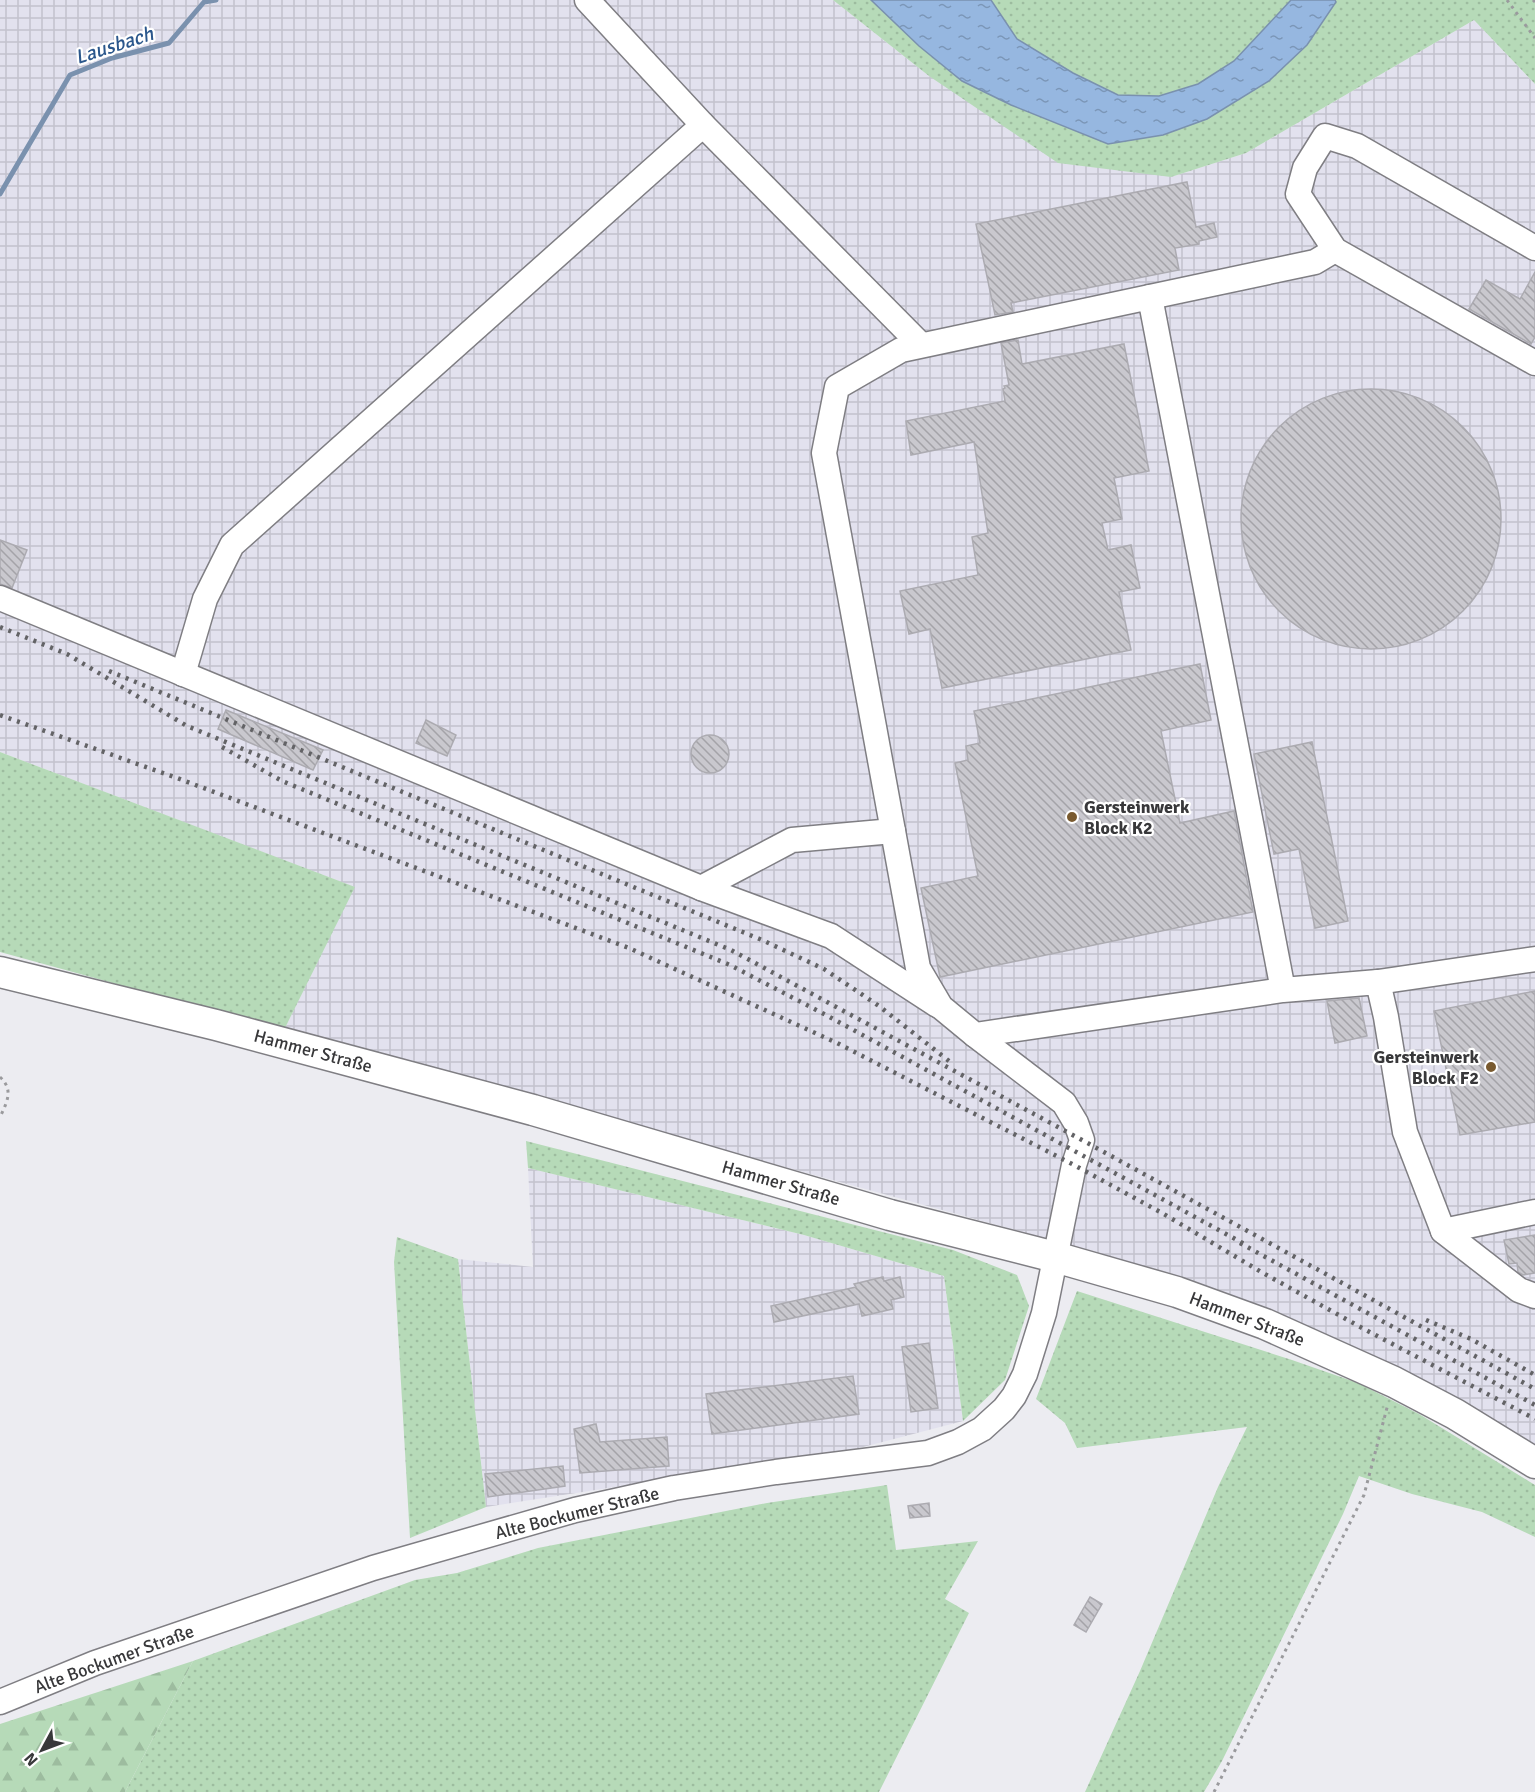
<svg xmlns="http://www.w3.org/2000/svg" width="1535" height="1792" viewBox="0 0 1535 1792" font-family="Signika,sans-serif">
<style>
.industrial{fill:url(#industrial-grid)}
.grass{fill:url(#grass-dots)}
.forest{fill:url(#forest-firs)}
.water{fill:url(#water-ripples);stroke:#7a91ae;stroke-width:1.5}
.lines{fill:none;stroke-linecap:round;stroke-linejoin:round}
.stream{stroke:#7a91ae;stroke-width:5}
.building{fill:url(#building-back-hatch);stroke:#acabb1;stroke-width:1.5}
.minor-casing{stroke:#7f7e83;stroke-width:27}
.major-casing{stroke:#7f7e83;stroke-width:33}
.path{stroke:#9a9a9d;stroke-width:3;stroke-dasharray:3 4.5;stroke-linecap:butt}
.minor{stroke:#fff;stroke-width:24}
.major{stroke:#fff;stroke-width:30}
.rail{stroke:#636366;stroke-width:4.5;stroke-dasharray:3 6;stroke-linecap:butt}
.poi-dot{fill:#795a2f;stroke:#fff;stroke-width:2}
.labels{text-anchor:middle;stroke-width:4.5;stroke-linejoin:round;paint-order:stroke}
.poi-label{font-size:18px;font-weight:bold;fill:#38383a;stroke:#fff;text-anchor:start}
.street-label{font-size:18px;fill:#38383a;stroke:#fff}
.water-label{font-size:20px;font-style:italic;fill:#2b578c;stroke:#fff}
</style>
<defs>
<pattern id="industrial-grid" width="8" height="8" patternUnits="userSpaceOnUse" patternTransform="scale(1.5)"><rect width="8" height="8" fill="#e2e1ee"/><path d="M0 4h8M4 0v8" fill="none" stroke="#c3c2cd"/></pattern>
<pattern id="grass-dots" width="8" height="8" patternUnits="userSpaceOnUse" patternTransform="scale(1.5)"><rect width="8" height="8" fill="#b6dab8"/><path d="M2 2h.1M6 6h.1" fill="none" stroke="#9dbc9f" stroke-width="1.8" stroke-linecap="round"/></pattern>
<pattern id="forest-firs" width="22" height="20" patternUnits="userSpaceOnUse" patternTransform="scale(1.5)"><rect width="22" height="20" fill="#b6dab8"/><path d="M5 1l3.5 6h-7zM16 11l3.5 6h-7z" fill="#9dbc9f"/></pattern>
<pattern id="water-ripples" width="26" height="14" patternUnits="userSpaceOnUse" patternTransform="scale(1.5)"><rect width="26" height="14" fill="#96b7e0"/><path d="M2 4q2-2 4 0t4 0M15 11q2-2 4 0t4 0" fill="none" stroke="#7b96b7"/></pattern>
<pattern id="building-back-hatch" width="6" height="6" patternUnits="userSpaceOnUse" patternTransform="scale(1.5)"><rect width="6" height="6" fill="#c9c8ce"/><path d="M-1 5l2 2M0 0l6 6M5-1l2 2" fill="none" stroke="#a4a3a8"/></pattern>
</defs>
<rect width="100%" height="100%" fill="#ececf1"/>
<g class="industrial">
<path d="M0,0H833L929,76L1171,177L1246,153L1474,20L1535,84V1455L1359,1353L1085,1249L284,1030L354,887L0,752Z"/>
<path d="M528,1168L804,1235L944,1276L963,1421L848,1451L486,1507L458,1259L533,1267Z"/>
</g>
<g class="grass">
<path d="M833,0H1535V84L1474,20L1246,153L1171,177L1058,163L929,76Z"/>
<path d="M0,752L355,887L284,1030L0,952Z"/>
<path d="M526,1141L953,1250L1017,1275L1029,1306L1005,1380L963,1421L944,1276L804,1235L528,1168Z"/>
<path d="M397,1237L458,1259L486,1507L410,1538L394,1262Z"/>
<path d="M1077,1291L1292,1360L1358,1383L1419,1414L1535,1485V1537L1482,1512L1412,1494L1359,1476L1343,1514L1222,1761L1204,1792H1085L1140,1671L1218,1487L1247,1427L1077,1448L1065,1423L1036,1399Z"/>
<path d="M887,1485L896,1550L978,1541L945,1599L969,1613L879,1792H125L193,1661L415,1580L457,1573L538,1548L767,1503Z"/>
</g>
<path class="forest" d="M193,1661L125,1792H0V1724Z"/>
<path class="water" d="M871,0H991L1017,39L1073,73L1118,95L1159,96L1198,84L1234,61L1291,0H1335L1336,2L1307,45L1269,81L1207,119L1163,135L1108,144L1011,105L962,81L919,46Z"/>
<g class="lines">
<path class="stream" d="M0,194L70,75L112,58L169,43L204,2L216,0"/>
</g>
<g class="building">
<path d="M1187,182L1196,227L1214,223L1217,237L1199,241V244L1175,248L1179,270L1011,303L1013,312L995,315L976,224Z"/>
<path d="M1535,272V337L1531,344L1469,309L1486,280L1520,299Z"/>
<path d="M1018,340L1022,364L1124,344L1149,471L1114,478L1122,519L1102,523L1108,550L1131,545L1140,588L1119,592L1131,650L942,688L930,629L909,634L900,591L978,575L972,537L988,533L974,442L911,455L906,421L1005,401L1003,389L1005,388L1004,386L1009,385L1001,343Z"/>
<circle cx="1371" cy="519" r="130"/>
<path d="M0,540L27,550L12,588L0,584Z"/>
<path d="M1200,664L1211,720L1161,731L1180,823L1234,811L1253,912L940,977L921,888L978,876L955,763L968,760L966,746L980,743L974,711Z"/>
<path d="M226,710L323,750L313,770L218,729Z"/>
<path d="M426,720L456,735L447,756L416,743Z"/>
<circle cx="710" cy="754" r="19"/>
<path d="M1312,742L1348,921L1315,928L1299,849L1274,854L1254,754Z"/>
<path d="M1535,991V1122L1460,1135L1434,1011Z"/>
<path d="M1359,998L1367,1036L1335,1043L1327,1001Z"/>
<path d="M1535,1235V1273L1523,1275L1518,1272L1517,1263L1509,1264L1504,1240Z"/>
<path d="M883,1277L884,1281L900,1277L904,1297L891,1300L893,1309L862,1316L859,1304L774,1322L771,1306L856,1287L854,1284Z"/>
<path d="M929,1343L938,1408L911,1412L902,1347Z"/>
<path d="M853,1376L859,1414L712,1434L706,1394Z"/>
<path d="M596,1424L600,1442L667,1437L669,1466L580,1473L574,1429Z"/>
<path d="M563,1466L565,1486L488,1497L485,1474Z"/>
<path d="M929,1503L930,1516L910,1518L908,1506Z"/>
<path d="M1090,1597L1102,1604L1086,1632L1074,1625Z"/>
</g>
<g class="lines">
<defs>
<g id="minor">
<path d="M587,0L703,125L921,345"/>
<path d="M1535,248L1357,146L1325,136L1305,168L1298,194L1335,250L1535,363"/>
<path d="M1150,297L1315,262L1335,250"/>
<path d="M0,598L701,888L831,936L937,1005"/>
<path d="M183,674L205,599L232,545L703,125"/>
<path d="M701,888L792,840L893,831"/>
<path d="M1378,982L1535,959"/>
<path d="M1283,990L1150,297L901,350L837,387L824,453L918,968L941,1007L975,1035L1283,990L1378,982L1386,1017L1405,1132L1443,1231L1519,1290L1535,1296"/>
<path d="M1443,1231L1535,1212"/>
<path d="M0,1702L95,1663L373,1568L575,1510L674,1488L776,1472L928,1453L958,1442L982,1429L1004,1409L1014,1396L1025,1374L1044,1313L1074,1165L1082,1140L1076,1123L1064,1103L975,1035"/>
</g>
<path id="major" d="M0,972L216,1025L533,1110L890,1215L1055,1257L1177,1292L1265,1324L1394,1382L1455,1414L1535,1463"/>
</defs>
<use href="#minor" class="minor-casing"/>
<use href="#major" class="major-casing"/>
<g class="path">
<path d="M1507,0L1535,38"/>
<path d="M1533,0L1535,2"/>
<path d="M0,1077C14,1090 7,1102 0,1117"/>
<path d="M1214,1792L1364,1495L1388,1404"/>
</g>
<use href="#minor" class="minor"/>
<use href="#major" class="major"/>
<g class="rail">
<path d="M0,627L67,654L187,726L731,950L1082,1140L1535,1389"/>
<path d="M109,671L762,940L824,969L879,1006L949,1061"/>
<path d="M0,715L177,778L629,948L837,1043L1074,1165L1162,1213L1263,1273L1364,1329L1535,1419"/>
<path d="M222,747L282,781L730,965L826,1015L1248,1246"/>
<path d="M1240,1243L1535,1405"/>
<path d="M1426,1320L1471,1339L1535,1375"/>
</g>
</g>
<g class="poi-dot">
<circle cx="1072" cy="817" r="6"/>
<circle cx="1491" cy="1067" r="6"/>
</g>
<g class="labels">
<g class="poi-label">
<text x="1084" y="813">Gersteinwerk<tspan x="1084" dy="21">Block K2</tspan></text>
<text x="1479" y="1063" text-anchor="end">Gersteinwerk<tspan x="1479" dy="21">Block F2</tspan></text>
</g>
<g class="street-label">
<text transform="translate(313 1051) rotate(15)" y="6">Hammer Straße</text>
<text transform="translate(781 1183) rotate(16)" y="6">Hammer Straße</text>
<text transform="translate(1247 1319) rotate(21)" y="6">Hammer Straße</text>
<text transform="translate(577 1513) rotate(-14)" y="6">Alte Bockumer Straße</text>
<text transform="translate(114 1659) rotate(-20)" y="6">Alte Bockumer Straße</text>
</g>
<g class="water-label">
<text transform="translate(114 45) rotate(-18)" y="7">Lausbach</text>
</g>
</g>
<g transform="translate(42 1750) rotate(229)" stroke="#ffffff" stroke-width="4.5" paint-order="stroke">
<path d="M0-4.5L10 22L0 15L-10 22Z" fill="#38383a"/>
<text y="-9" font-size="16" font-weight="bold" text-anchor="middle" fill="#38383a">N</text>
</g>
</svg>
